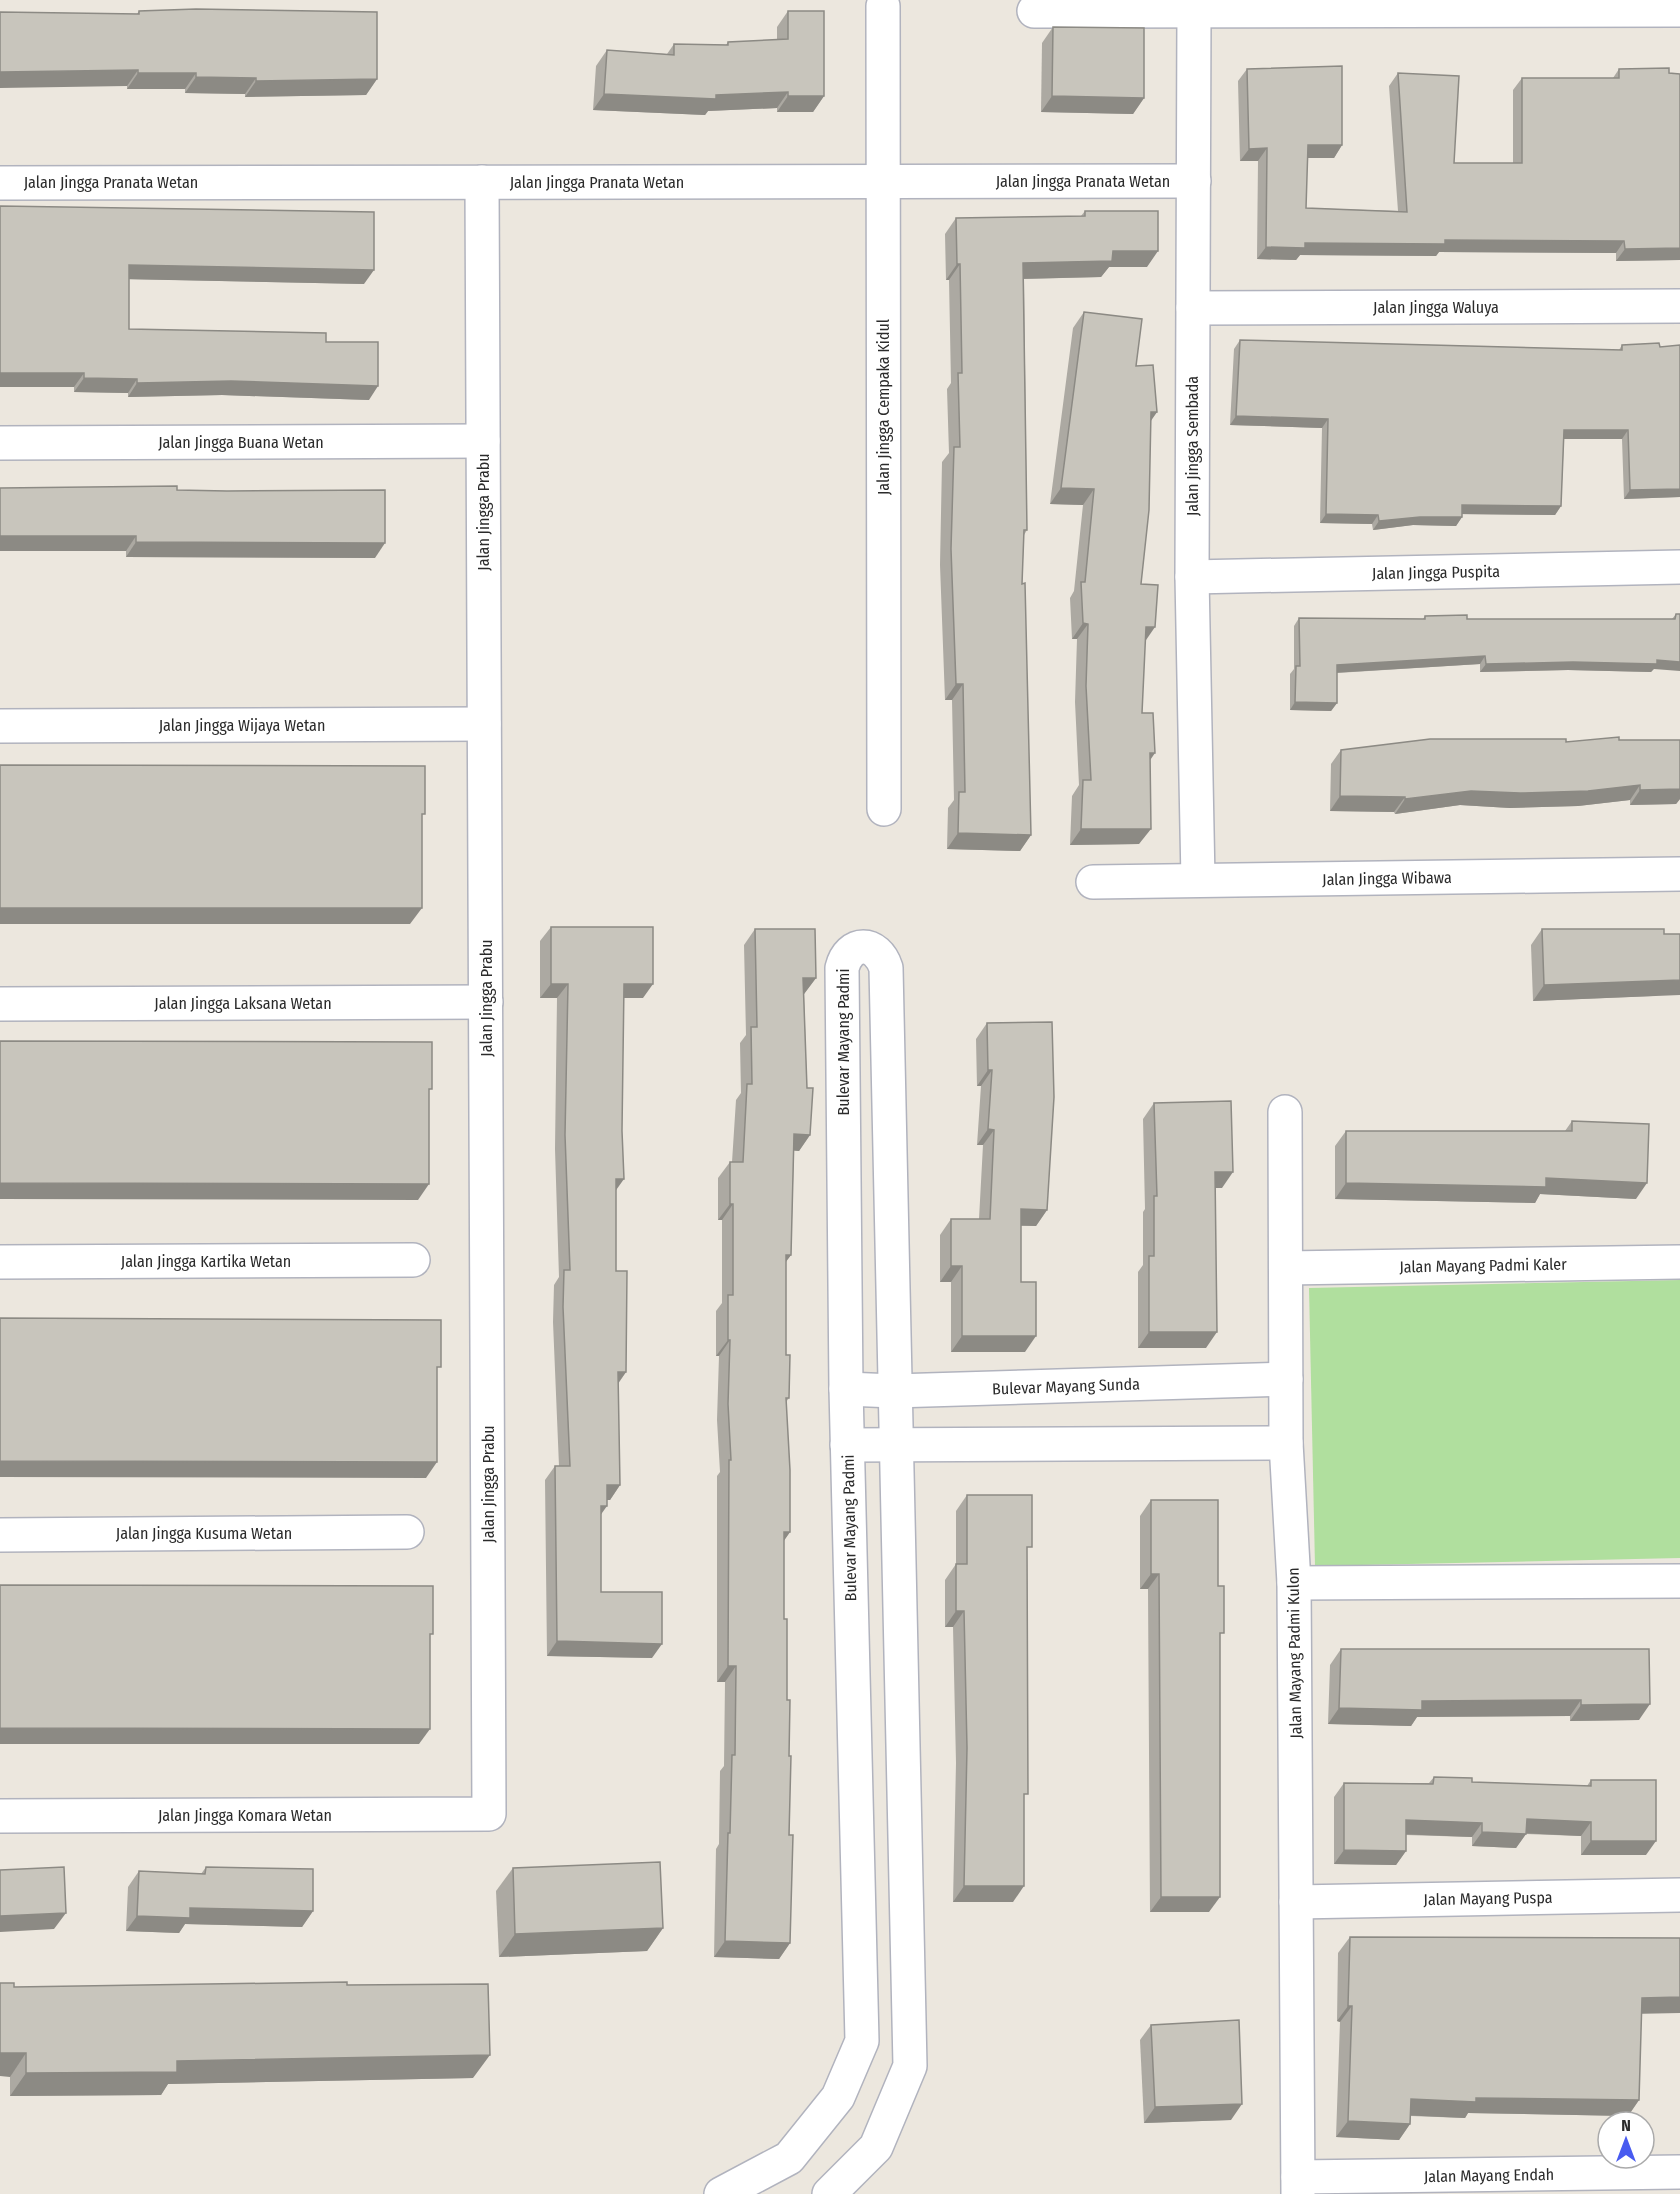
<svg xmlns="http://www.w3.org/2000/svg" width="1680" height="2194" viewBox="0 0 1680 2194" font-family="'Fira Sans Condensed',sans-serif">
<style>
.green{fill:#b0df9e}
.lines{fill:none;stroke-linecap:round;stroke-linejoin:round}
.minor-casing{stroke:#b1b3be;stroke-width:36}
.minor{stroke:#fff;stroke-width:33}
.wall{fill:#aca9a2}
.shaded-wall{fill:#8c8a84}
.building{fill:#c8c5bc;stroke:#8c8a84;stroke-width:1.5}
.labels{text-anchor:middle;stroke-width:4.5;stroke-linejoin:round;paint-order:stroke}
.street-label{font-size:16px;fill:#2b2b2b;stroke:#fff}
</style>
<rect width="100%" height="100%" fill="#ece7de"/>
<path class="green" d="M1680,1280V1558L1315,1566L1309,1288Z"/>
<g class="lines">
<defs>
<g id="minor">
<path d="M883,6L884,809"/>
<path d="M1034,11L1680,10"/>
<path d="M1194,11L1192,577L1198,880"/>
<path d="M0,183L1194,181"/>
<path d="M1193,308L1680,306"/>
<path d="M0,443L483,441"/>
<path d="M1192,577L1680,567"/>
<path d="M0,726L484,724"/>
<path d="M1093,882L1680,874"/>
<path d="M0,1004L486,1002"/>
<path d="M1285,1112L1286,1443L1294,1583L1298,2194"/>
<path d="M0,1262L413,1260"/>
<path d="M1286,1268L1680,1262"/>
<path d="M846,1389L894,1391L1286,1379"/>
<path d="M847,1445L1286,1443"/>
<path d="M0,1535L407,1532"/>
<path d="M1294,1583L1680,1581"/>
<path d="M0,1816L489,1814L482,182"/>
<path d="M1296,1902L1680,1895"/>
<path d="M1298,2177L1680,2172"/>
<path d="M721,2194L789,2158L838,2097L862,2041L846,1389L842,968C849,940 877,940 886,968L910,2066L876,2147L829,2194"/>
</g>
</defs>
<use href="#minor" class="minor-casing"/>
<use href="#minor" class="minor"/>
</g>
<g class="wall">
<path d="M139,11L377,79L366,95L245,97V94L185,93V89H127V86L67,14H137Z"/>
<path d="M788,11L824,96L813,112H777V108L708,111L705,115L593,110L596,66L607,50L667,54L674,44L726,45L728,42L777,40V27Z"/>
<path d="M1053,27L1144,98L1133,114L1041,112L1042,43Z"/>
<path d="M1247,69L1342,145L1334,158H1307L1306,208L1398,211L1389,86L1398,73L1454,163H1513V90L1522,78H1613L1619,69L1680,74V260L1616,261V253L1439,252L1436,256L1300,255L1296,260L1257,259L1258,161H1240L1238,81Z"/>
<path d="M0,206L364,284L129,279V329L326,342L369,400L222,395L128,397V393L74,392V387H0Z"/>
<path d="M1085,211L1147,267H1109L1101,277L1024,279L1027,530L1024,535L1022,584L1031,835L1020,851L947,849L948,808L954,800L952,700H945L940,565L942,462L949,453L947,389L951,383L949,280H946L945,234L956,218L1081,216Z"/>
<path d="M1084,312L1136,366L1157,412L1150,421L1141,584L1145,642L1142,713L1150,761L1139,844L1070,845L1072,796L1079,785L1075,702L1077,639H1072L1070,598L1074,591L1083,505L1050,504L1073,328Z"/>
<path d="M1240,340L1619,350L1622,345L1660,347L1680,345V497L1624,499L1622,439H1564L1561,506L1555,515L1462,514V517L1456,526L1413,525L1373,530L1372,524L1320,523L1322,428L1230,425L1234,349Z"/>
<path d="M177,490L375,558L126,557V551H0Z"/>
<path d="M1676,614H1680L1651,672L1568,670L1480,672V664L1337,673V703L1331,711L1290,710V674L1294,669V626L1299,618L1423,619L1425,616L1467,619H1672Z"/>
<path d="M1619,740H1680V799L1676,804L1630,805V800L1578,806L1510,808L1460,805L1395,814L1394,812L1330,811L1331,764L1341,750Z"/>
<path d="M551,927L643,998H624L616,1191V1271L626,1372L618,1384L620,1485L610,1500H607L601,1514V1592L652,1658L547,1656L545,1480L555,1466H559L553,1322L554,1285L559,1277L555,1149L557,998H540V941Z"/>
<path d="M755,929L816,978L804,994L807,1088L810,1135L799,1151L794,1150L791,1255L786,1261V1355L789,1398L786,1402L790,1532L784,1540V1619L789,1756L790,1943L779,1959L714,1957L716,1849L719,1844L720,1771L724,1766L725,1682H717V1476L720,1472L717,1420L719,1356H716V1311L722,1303V1220H718V1178L730,1162H732L736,1100L741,1093L740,1043L746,1035L744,945Z"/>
<path d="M1542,929L1653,996L1533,1001L1531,945Z"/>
<path d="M987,1023L1047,1210L1036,1226H1021V1282L1025,1352H951V1282H940V1235L951,1219H979L983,1145H977L981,1086H977L976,1039Z"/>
<path d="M1154,1103L1222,1188H1215L1206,1348H1138V1272L1143,1265V1212L1145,1209L1143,1119Z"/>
<path d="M1572,1121L1636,1199L1540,1194L1535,1203L1335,1199V1146L1346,1131H1565Z"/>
<path d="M967,1495L1027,1554L1024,1800L1013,1902H953L956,1763L953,1627H945V1580L956,1564V1511Z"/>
<path d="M1151,1500L1218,1586L1220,1640L1209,1912H1150L1148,1589H1140V1516Z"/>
<path d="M1341,1649H1649L1639,1720L1570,1721V1716L1417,1717L1411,1726L1328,1724L1330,1665Z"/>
<path d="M1434,1777L1472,1782L1587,1786L1591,1780L1646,1855H1581V1836L1526,1834L1516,1848L1472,1846V1837L1406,1835V1851L1396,1865L1334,1864V1797L1344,1783H1429Z"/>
<path d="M206,1867L313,1911L302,1927L185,1924L179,1933L126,1931L128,1887L139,1871L201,1874Z"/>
<path d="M513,1868L663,1928L647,1951L499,1957L496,1891Z"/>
<path d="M1350,1937L1680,1938V2013H1641L1639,2100L1628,2116L1468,2113L1465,2118L1411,2116L1410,2124L1399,2140L1336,2137L1340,2022L1337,2021L1338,1953Z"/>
<path d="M347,1985L473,2078L168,2084L161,2095L10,2096V2077L14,1987Z"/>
<path d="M1151,2025L1231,2120L1144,2123L1140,2040Z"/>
</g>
<g class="shaded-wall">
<path d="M138,70L127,86L0,88V72Z"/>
<path d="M138,73H196L185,89H127Z"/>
<path d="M196,77L256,78L245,94L185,93Z"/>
<path d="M377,79L366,95L245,97L256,81Z"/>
<path d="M788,92L777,108L708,111L705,115L593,110L604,94L716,95Z"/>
<path d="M788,96H824L813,112H777Z"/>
<path d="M1052,96L1144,98L1133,114L1041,112Z"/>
<path d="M1308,145H1342L1334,158H1299Z"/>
<path d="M1267,148L1258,161H1240L1249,149Z"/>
<path d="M1445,240L1624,241L1616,253L1439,252L1436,256L1300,255L1296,260L1257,259L1266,247L1305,243Z"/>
<path d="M1680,248V260L1616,261L1625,249Z"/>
<path d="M1113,251H1158L1147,267H1109L1101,277L1012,279L1023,263Z"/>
<path d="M957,264H960L949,280H946Z"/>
<path d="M129,265L374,270L364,284L119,279Z"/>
<path d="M0,373H84L74,387H0Z"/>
<path d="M84,378L137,379L128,393L74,392Z"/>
<path d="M231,381L378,386L369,400L222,395L128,397L137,383Z"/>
<path d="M1151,412H1157L1146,428Z"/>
<path d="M1236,416L1328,419L1322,428L1230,425Z"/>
<path d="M1564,430H1628L1622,439H1558Z"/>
<path d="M1061,488L1094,489L1083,505L1050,504Z"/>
<path d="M1680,489V497L1624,499L1630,490Z"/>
<path d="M1462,505L1561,506L1555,515L1456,514Z"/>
<path d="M1326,514L1378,515L1372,524L1320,523Z"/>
<path d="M1420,517H1462L1456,526L1413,525L1373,530L1379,521Z"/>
<path d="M0,536H136L126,551H0Z"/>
<path d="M136,542L385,543L375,558L126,557Z"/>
<path d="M1083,623L1088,624L1077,639H1072Z"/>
<path d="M1146,627H1155L1144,643Z"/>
<path d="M1485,656L1480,664L1332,673L1337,665Z"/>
<path d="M1657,660L1680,662V671L1654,669L1651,672L1568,670L1480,672L1486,664Z"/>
<path d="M956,684H963L952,700H945Z"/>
<path d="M1295,702L1337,703L1331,711L1290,710Z"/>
<path d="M1150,753H1155L1144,769Z"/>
<path d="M1640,785L1630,800L1578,806L1510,808L1460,805L1395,814L1405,799L1471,791Z"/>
<path d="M1680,789V799L1676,804L1630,805L1640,790Z"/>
<path d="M1340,796L1405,797L1394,812L1330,811Z"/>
<path d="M1081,829H1151L1139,844L1070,845Z"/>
<path d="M958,833L1031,835L1020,851L947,849Z"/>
<path d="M0,908H422L410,924H0Z"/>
<path d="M803,978H816L804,994H792Z"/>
<path d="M1680,980V995L1533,1001L1544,985Z"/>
<path d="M551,984H568L557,998H540Z"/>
<path d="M624,984H653L643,998H614Z"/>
<path d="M988,1070H992L981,1086H977Z"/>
<path d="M988,1129L994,1130L983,1145H977Z"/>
<path d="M794,1134L810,1135L799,1151L783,1150Z"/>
<path d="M1215,1172H1233L1222,1188H1204Z"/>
<path d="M1546,1178L1647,1183L1636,1199L1540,1194L1535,1203L1335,1199L1346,1183Z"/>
<path d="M616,1179H624L614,1193Z"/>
<path d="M0,1183L429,1184L418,1200L0,1199Z"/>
<path d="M730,1204H733L722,1220H718Z"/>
<path d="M1021,1209L1047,1210L1036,1226L1010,1225Z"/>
<path d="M786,1255H791L780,1270Z"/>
<path d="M951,1266H962L951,1282H940Z"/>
<path d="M1149,1332H1217L1206,1348H1138Z"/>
<path d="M962,1336H1036L1025,1352H951Z"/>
<path d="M728,1340H730L719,1356H716Z"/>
<path d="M618,1372H626L616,1386Z"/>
<path d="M0,1461L437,1462L426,1478L0,1477Z"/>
<path d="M607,1485H620L610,1500H597Z"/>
<path d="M601,1506H607L597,1520Z"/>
<path d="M784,1532H790L779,1548Z"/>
<path d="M1151,1574H1159L1148,1589H1140Z"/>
<path d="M956,1611H964L953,1627H945Z"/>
<path d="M557,1641L662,1644L652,1658L547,1656Z"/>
<path d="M728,1666H736L725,1682H717Z"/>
<path d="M1581,1700L1570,1716L1417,1717L1411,1726L1328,1724L1339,1708L1422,1701Z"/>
<path d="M1650,1704L1639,1720L1570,1721L1581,1705Z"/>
<path d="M0,1728L430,1729L419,1744H0Z"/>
<path d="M1527,1819L1591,1822L1581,1836L1517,1833Z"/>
<path d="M1406,1820L1482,1823L1472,1837L1397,1834Z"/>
<path d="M1482,1832L1526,1834L1516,1848L1472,1846Z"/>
<path d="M1591,1841H1656L1646,1855H1581Z"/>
<path d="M1344,1850L1406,1851L1396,1865L1334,1864Z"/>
<path d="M964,1886H1024L1013,1902H953Z"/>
<path d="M1161,1897H1220L1209,1912H1150Z"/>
<path d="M190,1908L313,1911L302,1927L185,1924L179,1933L126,1931L137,1916Z"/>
<path d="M66,1913L54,1929L0,1932V1916Z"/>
<path d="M663,1928L647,1951L499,1957L515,1934Z"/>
<path d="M725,1941L790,1943L779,1959L714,1957Z"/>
<path d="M1680,1997V2013L1631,2014L1642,1998Z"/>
<path d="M1348,2006H1352L1340,2022L1337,2021Z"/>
<path d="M0,2053H26L10,2077L0,2076Z"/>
<path d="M490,2055L473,2078L168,2084L161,2095L10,2096L26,2073L177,2061Z"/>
<path d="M1476,2098L1639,2100L1628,2116L1468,2113L1465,2118L1400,2115L1411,2099Z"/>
<path d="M1242,2104L1231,2120L1144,2123L1155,2107Z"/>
<path d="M1348,2121L1410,2124L1399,2140L1336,2137Z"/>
</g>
<g class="building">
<path d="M196,9L377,12V79L256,81V78L196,77V73H138V70L0,72V12L139,14V11Z"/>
<path d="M788,11H824V96H788V92L716,95V99L604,94L607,50L674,55V44L728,45V42L788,39Z"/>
<path d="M1053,27L1144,28V98L1052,96Z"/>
<path d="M1342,66V145H1308L1306,208L1407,212L1398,73L1459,76L1454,163H1522V78H1619V69L1669,68V73L1680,74V248L1625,249L1624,241L1445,240V244L1305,243V248L1266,247L1267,148L1249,149L1247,69Z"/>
<path d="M0,206L374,212V270L129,265V329L326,333V342H378V386L231,381L137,383V379L84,378V373H0Z"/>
<path d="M1085,211H1158V251H1113L1112,261L1023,263L1027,530H1024L1022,584L1025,583L1031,835L958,833L959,792H965L963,684H956L951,549L954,447H960L958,373H962L960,264H957L956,218L1085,216Z"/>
<path d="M1084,312L1142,319L1136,366L1153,365L1157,412H1151L1149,510L1141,584L1158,585L1155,627H1146L1142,713H1153L1155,753H1150L1151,829H1081L1083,780H1091L1086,686L1088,624L1083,623L1081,582H1085L1094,489L1061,488Z"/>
<path d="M1240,340L1622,350V345L1659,343L1660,347L1680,345V489L1630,490L1628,430H1564L1561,506L1462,505V517H1420L1379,521L1378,515L1326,514L1328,419L1236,416Z"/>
<path d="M177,486V490L227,491L385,490V543L136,542V536H0V488Z"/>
<path d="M1676,614H1680V662L1657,660V664L1573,662L1486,664L1485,656L1337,665V703L1295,702L1296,666H1300L1299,618L1425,619V616L1467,615V619H1675Z"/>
<path d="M1619,737V740H1680V789L1640,790V785L1588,791L1520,793L1471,791L1405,799V797L1340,796L1341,750L1430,739H1566V742Z"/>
<path d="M0,765L425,766V814H422V908H0Z"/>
<path d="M551,927H653V984H624L622,1131L624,1179H616V1271H627L626,1372H618L620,1485H607V1506H601V1592H662V1644L557,1641L555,1466H570L563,1307L564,1270H570L565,1135L568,984H551Z"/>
<path d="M755,929H815L816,978H803L807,1088H813L810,1135L794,1134L791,1255H786V1355H790L789,1398H786L790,1470V1532H784V1619H787V1700H790L789,1756H791L789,1835H793L790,1943L725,1941L728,1833H730L732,1755H735L736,1666H728L729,1460H731L728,1404L730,1340H728V1295H733V1204H730V1162H743L747,1084H752L751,1027H757Z"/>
<path d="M1542,929H1664V934H1680V980L1544,985Z"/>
<path d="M1052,1022L1054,1097L1047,1210L1021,1209V1282H1036V1336H962V1266H951V1219H990L994,1130L988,1129L992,1070H988L987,1023Z"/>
<path d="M0,1041L432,1042V1089H429V1184L0,1183Z"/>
<path d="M1231,1101L1233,1172H1215L1217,1332H1149V1256H1154V1196H1157L1154,1103Z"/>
<path d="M1572,1121L1649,1124L1647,1183L1546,1178V1187L1346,1183V1131H1572Z"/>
<path d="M0,1318L441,1320V1367H437V1462L0,1461Z"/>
<path d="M967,1495H1032V1547H1027L1028,1794H1024V1886H964L967,1748L964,1611H956V1564H967Z"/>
<path d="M1151,1500H1218V1586H1224V1633H1220V1897H1161L1159,1574H1151Z"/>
<path d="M0,1585L433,1586V1634H430V1729L0,1728Z"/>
<path d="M1341,1649H1649L1650,1704L1581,1705V1700L1422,1701V1710L1339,1708Z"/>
<path d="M1434,1777L1472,1778V1782L1591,1786V1780H1656V1841H1591V1822L1527,1819L1526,1834L1482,1832V1823L1406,1820V1851L1344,1850V1783L1433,1784Z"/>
<path d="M660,1862L663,1928L515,1934L513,1868Z"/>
<path d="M64,1867L66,1913L0,1916V1870Z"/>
<path d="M206,1867L313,1869V1911L190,1908V1918L137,1916L139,1871L205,1874Z"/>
<path d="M1350,1937L1680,1938V1997L1642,1998L1639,2100L1476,2098V2102L1411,2099L1410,2124L1348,2121L1352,2006H1348Z"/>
<path d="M347,1982V1985L488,1984L490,2055L177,2061V2072L26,2073V2053H0V1983H14V1987Z"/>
<path d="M1239,2020L1242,2104L1155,2107L1151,2025Z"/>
</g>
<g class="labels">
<g class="street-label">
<text x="1083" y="187">Jalan Jingga Pranata Wetan</text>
<text x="111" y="188">Jalan Jingga Pranata Wetan</text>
<text x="597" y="188">Jalan Jingga Pranata Wetan</text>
<text x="1436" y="313">Jalan Jingga Waluya</text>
<text transform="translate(883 407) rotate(-90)" y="6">Jalan Jingga Cempaka Kidul</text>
<text x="241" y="448">Jalan Jingga Buana Wetan</text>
<text transform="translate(1192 446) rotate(-90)" y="6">Jalan Jingga Sembada</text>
<text transform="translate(483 512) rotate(-90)" y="6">Jalan Jingga Prabu</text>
<text transform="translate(1436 572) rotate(-1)" y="6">Jalan Jingga Puspita</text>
<text x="242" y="731">Jalan Jingga Wijaya Wetan</text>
<text transform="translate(1387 878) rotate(-1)" y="6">Jalan Jingga Wibawa</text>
<text transform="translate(486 998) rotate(-90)" y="6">Jalan Jingga Prabu</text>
<text x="243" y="1009">Jalan Jingga Laksana Wetan</text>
<text transform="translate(843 1042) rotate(-90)" y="6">Bulevar Mayang Padmi</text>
<text x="206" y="1267">Jalan Jingga Kartika Wetan</text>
<text transform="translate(1483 1265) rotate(-1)" y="6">Jalan Mayang Padmi Kaler</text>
<text transform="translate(1066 1386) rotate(-2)" y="6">Bulevar Mayang Sunda</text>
<text transform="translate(488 1484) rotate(-90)" y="6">Jalan Jingga Prabu</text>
<text transform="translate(849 1528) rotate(-91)" y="6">Bulevar Mayang Padmi</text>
<text x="204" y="1539">Jalan Jingga Kusuma Wetan</text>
<text transform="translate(1294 1653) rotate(-91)" y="6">Jalan Mayang Padmi Kulon</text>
<text x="245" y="1821">Jalan Jingga Komara Wetan</text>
<text transform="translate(1488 1898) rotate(-1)" y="6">Jalan Mayang Puspa</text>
<text transform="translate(1489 2175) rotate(-1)" y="6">Jalan Mayang Endah</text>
</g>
</g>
<g transform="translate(1626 2140)"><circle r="28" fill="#ffffff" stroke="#aaaaaa" stroke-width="1.5"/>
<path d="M0-4.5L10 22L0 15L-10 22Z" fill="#485bf0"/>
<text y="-9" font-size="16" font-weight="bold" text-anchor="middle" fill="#2b2b2b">N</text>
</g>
</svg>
